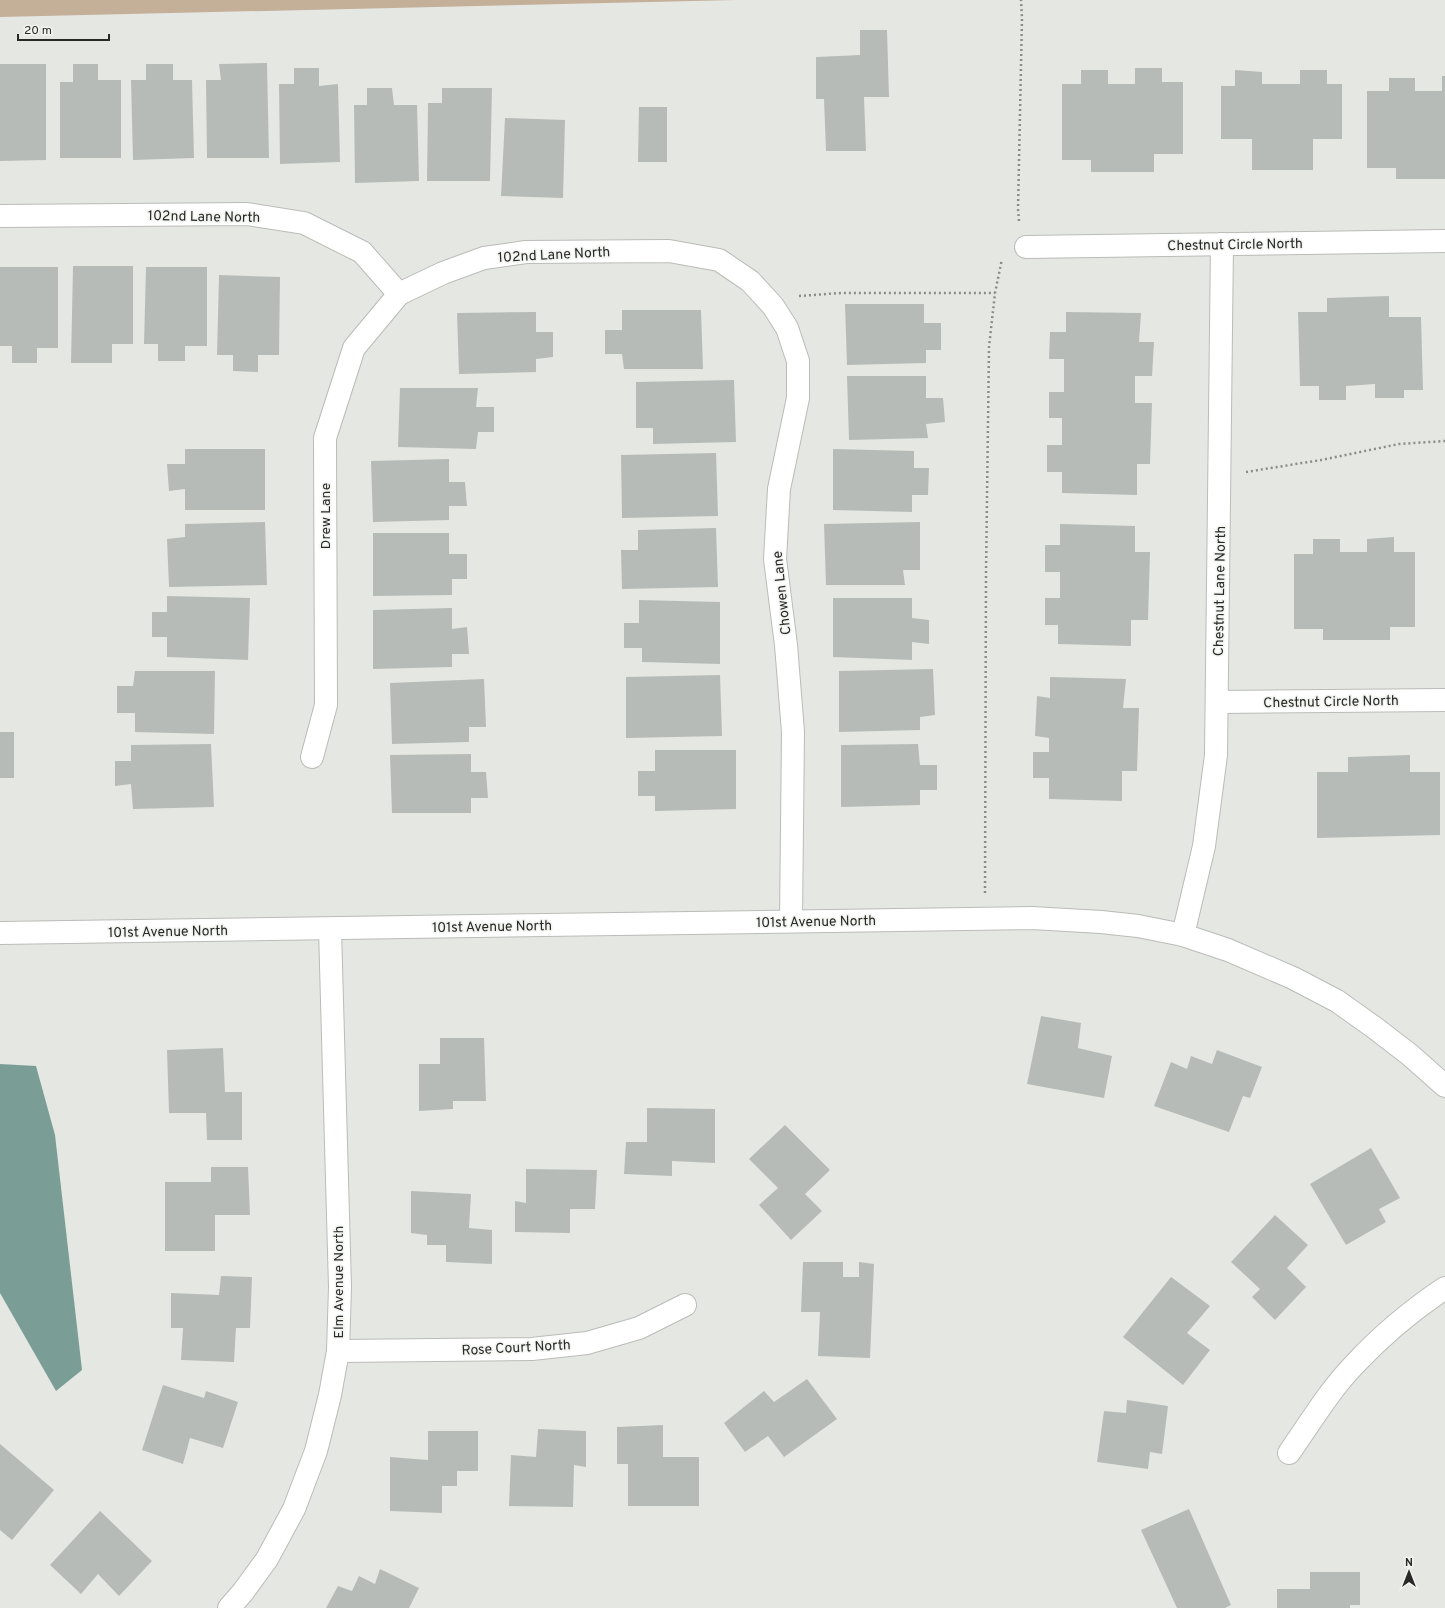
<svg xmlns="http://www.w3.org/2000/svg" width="1445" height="1608" viewBox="0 0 1445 1608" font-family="Overpass,sans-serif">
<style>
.green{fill:#c4af98}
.water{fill:#7a9e96}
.building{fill:#b7bbb8}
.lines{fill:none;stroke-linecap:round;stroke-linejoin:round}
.minor-casing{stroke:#babcb8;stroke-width:24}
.path{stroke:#8b8c89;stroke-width:2.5;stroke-dasharray:2 3;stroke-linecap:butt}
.minor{stroke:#fff;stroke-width:22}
.labels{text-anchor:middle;stroke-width:3;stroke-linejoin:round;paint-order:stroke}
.street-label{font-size:14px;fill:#292928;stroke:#f2f4f0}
</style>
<rect width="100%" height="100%" fill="#e5e7e3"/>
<path class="green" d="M0,0H736L0,17Z"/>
<path class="water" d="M0,1064L36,1066L55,1135L82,1370L56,1391L0,1293Z"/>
<g class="building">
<path d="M860,30H887L889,97H864L866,151H826L824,99H816V57L860,55Z"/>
<path d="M267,63L269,158H207L206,80H221L219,64Z"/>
<path d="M0,64H46V160L0,161Z"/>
<path d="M73,64H98V80H121V158H60V82H73Z"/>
<path d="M146,64H173V80H192L194,158L133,160L131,80H146Z"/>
<path d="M294,68H319V86L338,84L340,162L280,164L279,84H294Z"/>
<path d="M1135,68H1162V82H1183V154H1154V172H1091V160H1062V84H1081V70H1108V84H1135Z"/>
<path d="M1235,70L1262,72V84H1300V70H1327V84H1342V139H1313V170H1252V139H1221V86H1235Z"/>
<path d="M1442,76H1445V179H1396V168H1367V91H1389V78H1415V91H1442Z"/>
<path d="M367,88H392L394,105H417L419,181L355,183L354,105H367Z"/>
<path d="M442,88H492L490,181H427L428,103H442Z"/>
<path d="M639,107H667V162H638Z"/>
<path d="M505,118L565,120L563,198L501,196Z"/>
<path d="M73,266H133V344H112V363H71Z"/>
<path d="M0,267H58V348H37V363H12V346H0Z"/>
<path d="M146,267H207V346H185V361H158V344H144Z"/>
<path d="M219,275L280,277L279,355H258V372L233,371V355H217Z"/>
<path d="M1389,296V317H1421L1423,390H1404V398H1375V384L1346,386V400H1319V386H1300L1298,312H1327V298Z"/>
<path d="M845,304H924V323H941V350H926V363L847,365Z"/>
<path d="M622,310H701L703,369H624L622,354H605V330H622Z"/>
<path d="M536,312V332H553V357L536,359V372L459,374L457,313Z"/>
<path d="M1066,312L1141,313L1139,342H1154L1152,376H1135V403H1152L1150,464H1137V495L1062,493V472H1047V445H1062V418H1049V392H1064V359H1049L1050,332H1066Z"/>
<path d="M847,376H926V398H943L945,422L926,424L928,438L849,440Z"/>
<path d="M734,380L736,442L653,444V428H636V382Z"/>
<path d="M400,388H478L476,407H494V432H478L476,449L398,447Z"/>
<path d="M185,449H265V510H185V489L169,491L167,464H185Z"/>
<path d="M833,449L914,451V468H929L928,495H912V512L833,510Z"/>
<path d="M716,453L718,516L622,518L621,455Z"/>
<path d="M449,459V482H465L467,506H449V520L373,522L371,461Z"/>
<path d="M265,522L267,585L169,587L167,539L185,537V524Z"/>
<path d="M920,522V570H903L905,585H826L824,524Z"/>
<path d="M1060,524L1135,526V552H1150L1148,620H1131V646L1058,644V625H1045V598H1060V572H1045V545H1060Z"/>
<path d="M716,528L718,587L622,589L621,550H638V530Z"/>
<path d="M373,533H449V554H467V579H452V595L373,596Z"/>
<path d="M1394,537V552H1415V627H1390V640H1323V629H1294V554H1313V539H1340V552H1367V539Z"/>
<path d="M167,596L250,598L248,660L167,657V637H152V612H167Z"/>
<path d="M833,598H912V618L929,620V644L912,642V660L833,657Z"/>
<path d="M639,600L720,602V664L642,662V648H624V623H639Z"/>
<path d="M452,608V629L467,627L469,654H452V667L373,669V610Z"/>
<path d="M933,669L935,715L920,717V730L839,732V671Z"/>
<path d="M135,671H215L214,734L135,732V713H117V686H133Z"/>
<path d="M720,675L722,736L626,738V677Z"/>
<path d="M1050,677L1126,679L1123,708H1139L1137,771H1122V801L1049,799V778H1033V752H1049V738L1035,736L1037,696L1050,698Z"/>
<path d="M484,679L486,727H469V742L392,744L390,683Z"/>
<rect x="0" y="732" width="14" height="46"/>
<path d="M211,744L214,807L133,809L131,784L115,786V761H131V745Z"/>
<path d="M918,744L920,765H937V790H920V805L841,807V745Z"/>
<path d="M655,750H736V809L655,811V796H638V771H655Z"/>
<path d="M471,754V772H486L488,798H471V813H392L390,755Z"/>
<path d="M1410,755V772H1440V835L1317,838V772H1348V757Z"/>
<path d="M1041,1016L1081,1023L1078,1048L1112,1056L1104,1098L1027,1084Z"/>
<path d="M440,1038H484L486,1101H453V1109L419,1111V1064H440Z"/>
<path d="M223,1048L225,1092H242V1140H207L206,1113H169L167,1050Z"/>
<path d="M1217,1050L1262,1067L1250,1098L1243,1096L1229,1132L1154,1106L1171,1062L1187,1069L1191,1056L1212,1064Z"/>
<path d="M647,1108L715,1109V1163L672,1161V1176L624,1174L626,1142H647Z"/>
<path d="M785,1125L830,1170L805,1194L822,1211L791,1240L759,1205L778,1188L749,1159Z"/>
<path d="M1371,1148L1400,1198L1379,1209L1386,1222L1346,1245L1310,1184Z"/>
<path d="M211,1167H248L250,1215H215V1251H165V1182H211Z"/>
<path d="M526,1169L597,1170L595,1209H570V1233L515,1232V1201L526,1203Z"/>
<path d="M411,1191L471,1194L469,1228L492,1230V1264L446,1262V1245H427V1235L411,1233Z"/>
<path d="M1275,1215L1308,1245L1287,1268L1306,1287L1275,1320L1252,1297L1260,1289L1231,1262Z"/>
<path d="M803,1262H843V1277H859V1262L874,1264L870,1358L818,1356L820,1312H801Z"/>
<path d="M221,1276L252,1277L250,1328H236L234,1362L181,1360L183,1328H171V1293L219,1295Z"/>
<path d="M1171,1277L1210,1306L1187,1333L1210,1350L1183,1385L1123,1337Z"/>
<path d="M807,1379L837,1419L784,1457L768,1436L745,1452L724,1423L764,1391L774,1402Z"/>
<path d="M163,1385L204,1398L206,1391L238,1402L223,1448L190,1438L183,1464L142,1450Z"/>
<path d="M1127,1400L1168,1406L1162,1454L1150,1452L1148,1469L1097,1462L1104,1411L1126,1413Z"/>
<path d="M663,1425V1457H699V1506H628V1464H617V1427Z"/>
<path d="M538,1429L586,1431V1467L574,1465L573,1507L509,1506L511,1455L536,1457Z"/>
<path d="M428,1431H478V1471H457V1486H442V1513L390,1511V1457L428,1460Z"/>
<path d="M0,1444L54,1490L12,1540L0,1530Z"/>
<path d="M1189,1509L1231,1605L1225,1608H1177L1141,1530Z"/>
<path d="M100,1511L152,1561L119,1596L98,1574L81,1594L50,1565Z"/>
<path d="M380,1569L419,1588L409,1608H326L338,1586L352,1591L359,1576L375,1584Z"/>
<path d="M1310,1572H1360V1605H1350V1608H1277V1589H1310Z"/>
</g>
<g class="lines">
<defs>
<g id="minor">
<path d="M0,216L247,214L304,223L362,252L399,294L443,273L484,258L526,252L669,251L719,260L750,281L773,306L787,328L798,361V398L779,489L775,559L786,645L793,732L791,921"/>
<path d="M1026,247L1445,241"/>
<path d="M1217,702L1445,700"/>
<path d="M312,757L326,705L325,438L354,348L399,294"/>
<path d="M0,933L1032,918L1101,922L1138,926L1183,935L1228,950L1293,978L1337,1001L1375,1028L1410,1055L1445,1086"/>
<path d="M1183,935L1204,846L1216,755L1222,244"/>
<path d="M338,1351L532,1349L587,1343L639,1328L685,1305"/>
<path d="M1289,1453C1310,1423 1329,1391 1354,1365C1381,1336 1412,1310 1445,1288"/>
<path d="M229,1608L243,1592L267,1559L294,1509L316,1451L330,1395L338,1351L340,1287L330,929"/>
</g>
</defs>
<use href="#minor" class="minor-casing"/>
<g class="path">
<path d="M1019,221L1018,209L1022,18L1021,0"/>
<path d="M799,296L841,293H995"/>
<path d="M1246,472L1321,460L1399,444L1445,441"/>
<path d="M985,893L986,573L989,347L995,293L1002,259"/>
</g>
<use href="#minor" class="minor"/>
</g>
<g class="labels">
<g class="street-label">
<text transform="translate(204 216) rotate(1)" y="5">102nd Lane North</text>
<text transform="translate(1235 244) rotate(-1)" y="5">Chestnut Circle North</text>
<text transform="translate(554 254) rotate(-3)" y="5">102nd Lane North</text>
<text transform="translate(325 516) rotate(-90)" y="5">Drew Lane</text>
<text transform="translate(1219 591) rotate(-89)" y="5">Chestnut Lane North</text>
<text transform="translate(781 593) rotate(-96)" y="5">Chowen Lane</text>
<text transform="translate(1331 701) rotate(-1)" y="5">Chestnut Circle North</text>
<text transform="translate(816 921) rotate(-1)" y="5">101st Avenue North</text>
<text transform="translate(492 926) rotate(-1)" y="5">101st Avenue North</text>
<text transform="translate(168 931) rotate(-1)" y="5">101st Avenue North</text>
<text transform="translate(338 1282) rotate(-90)" y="5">Elm Avenue North</text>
<text transform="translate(516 1347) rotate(-3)" y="5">Rose Court North</text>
</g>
</g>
<g transform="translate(1409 1572)" stroke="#f2f4f0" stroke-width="3" paint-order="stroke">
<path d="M0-3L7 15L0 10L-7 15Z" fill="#292928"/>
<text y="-6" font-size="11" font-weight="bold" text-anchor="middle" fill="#292928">N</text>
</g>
<path d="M18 34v6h91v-6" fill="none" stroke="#292928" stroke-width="2"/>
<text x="24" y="34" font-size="12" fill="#292928" stroke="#f2f4f0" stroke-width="3" paint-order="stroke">20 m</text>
</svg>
